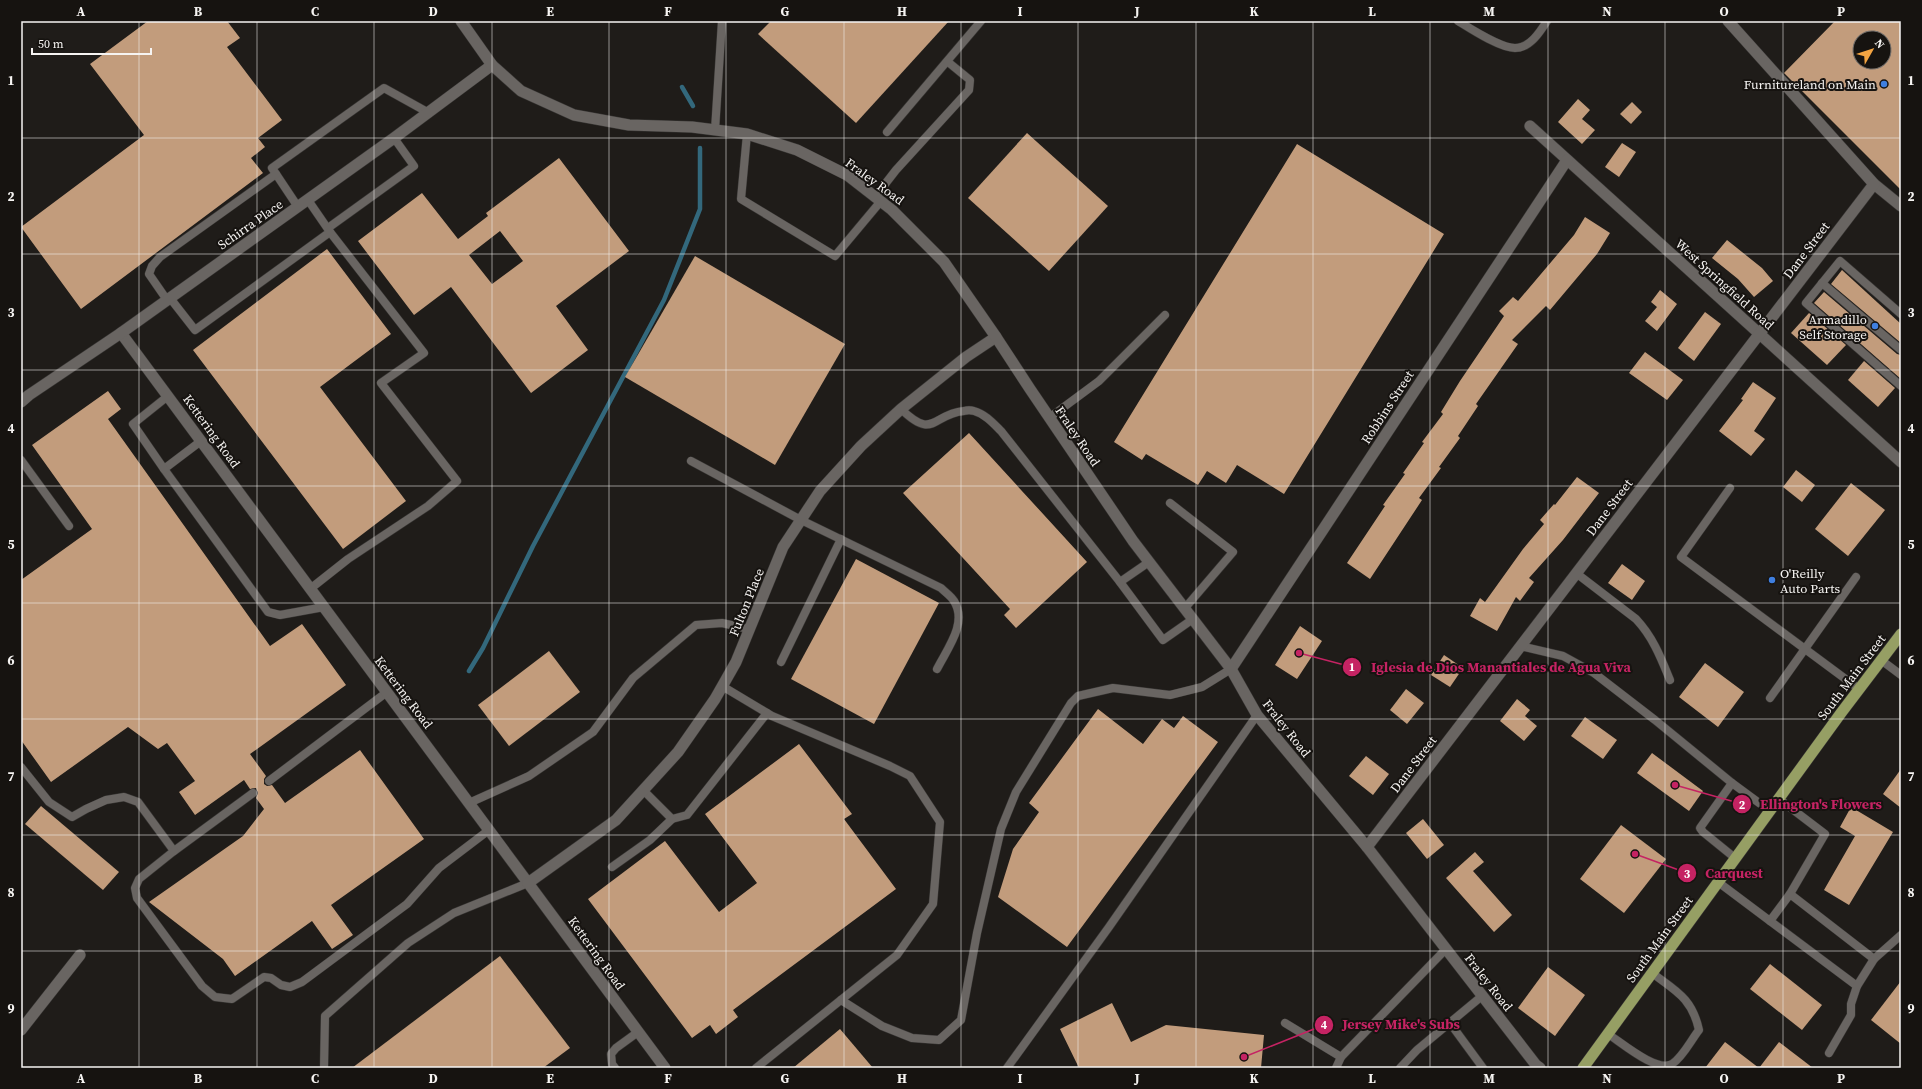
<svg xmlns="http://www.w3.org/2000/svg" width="1922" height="1089" viewBox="0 0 1922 1089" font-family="'Source Serif 4',serif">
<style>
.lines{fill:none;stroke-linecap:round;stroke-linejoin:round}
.stream{stroke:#33687c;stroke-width:4.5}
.building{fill:#c29c7c;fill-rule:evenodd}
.service-casing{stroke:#383634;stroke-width:9}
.minor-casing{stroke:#383634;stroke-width:12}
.tertiary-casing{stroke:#383634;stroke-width:12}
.primary-casing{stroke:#383634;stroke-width:12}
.service{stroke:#696562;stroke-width:8}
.minor{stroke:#696562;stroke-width:11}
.tertiary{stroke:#696562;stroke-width:11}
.primary{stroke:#969f64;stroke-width:11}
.grid{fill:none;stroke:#f6f4f2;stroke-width:1;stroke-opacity:0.55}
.shop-dot{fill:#3f7fe0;stroke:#161310;stroke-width:1.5}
.labels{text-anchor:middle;stroke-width:4;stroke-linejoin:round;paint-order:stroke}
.poi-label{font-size:13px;fill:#f6f4f2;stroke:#161310;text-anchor:end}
.street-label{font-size:13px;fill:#f6f4f2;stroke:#161310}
.leader{fill:none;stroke:#c52363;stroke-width:1.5}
.callout-dot{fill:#c52363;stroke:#161310;stroke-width:1.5}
.mark-label{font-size:12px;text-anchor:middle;font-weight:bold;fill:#fff}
.callout-label{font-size:14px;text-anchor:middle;font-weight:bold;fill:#c52363;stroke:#161310;stroke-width:4;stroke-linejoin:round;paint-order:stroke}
.neatline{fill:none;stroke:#f6f4f2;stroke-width:1.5}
.grid-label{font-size:13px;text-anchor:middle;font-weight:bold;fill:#f6f4f2}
</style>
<rect width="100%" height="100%" fill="#1f1c19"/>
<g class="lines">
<g class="stream">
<path d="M682,87L693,106"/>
<path d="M469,671L483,648L533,546L664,300L700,209V148"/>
</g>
</g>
<g class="building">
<path d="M148,21H227L240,38L227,47L282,120L258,138L265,147L251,158L263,173L81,309L21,227L144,135L90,64Z"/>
<path d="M771,21H949L856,123L758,34Z"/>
<path d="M1835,21H1901V190L1784,73ZM1860,38H1884V62H1860Z"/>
<path d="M1578,99L1590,110L1582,119L1595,130L1582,144L1558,122Z"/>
<path d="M1632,102L1642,112L1631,124L1620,114Z"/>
<path d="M1027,133L1108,206L1049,271L968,198Z"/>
<path d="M1622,143L1636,152L1619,177L1605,167Z"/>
<path d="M1297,144L1444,234L1284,494L1237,465L1226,483L1207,471L1198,485L1146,454L1142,460L1114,442Z"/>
<path d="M559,158L629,251L556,306L588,350L531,393L451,287L414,315L358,241L422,193L458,239L488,216L486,213ZM500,231L523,261L492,284L469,255Z"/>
<path d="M1585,217L1610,233L1597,254L1550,310L1546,306L1512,340L1518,344L1476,404L1478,406L1458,436L1460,438L1439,467L1441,468L1419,498L1422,500L1370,579L1347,563L1385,506L1383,505L1405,474L1403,473L1424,443L1422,442L1443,414L1441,412L1460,381L1504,316L1499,311L1513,297L1518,301L1574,235Z"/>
<path d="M1727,240L1762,268L1773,281L1754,297L1738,279L1712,258Z"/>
<path d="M327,249L391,334L320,387L406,501L343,549L193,350Z"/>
<path d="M695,256L845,344L775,465L625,377Z"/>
<path d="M1842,270L1901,324V343L1831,284Z"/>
<path d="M1660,290L1677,304L1657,331L1645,321L1657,307L1651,302Z"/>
<path d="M1824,292L1897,354L1901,355V379L1814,303Z"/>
<path d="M1705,312L1721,324L1694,361L1678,348Z"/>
<path d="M1809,313L1846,345L1827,365L1791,333Z"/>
<path d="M1645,352L1683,380L1667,400L1629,373Z"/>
<path d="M1864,361L1895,388L1878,407L1848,380Z"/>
<path d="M1753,382L1776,398L1754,431L1765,439L1751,456L1719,431L1743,400L1741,399Z"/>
<path d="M108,391L121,409L108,419L270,646L302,624L346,685L250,754L266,776L264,779V784L267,786L272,785L285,803L360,750L424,839L331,905L353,935L332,949L312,921L235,976L223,959L149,902L243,836L264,809L256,798L258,793L256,788L250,789L244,780L195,815L179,792L195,781L167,743L158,749L128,727L51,782L21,740V580L92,529L32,445Z"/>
<path d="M969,433L1087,562L1016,628L1004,615L1010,609L903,493Z"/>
<path d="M1796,470L1815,485L1802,502L1783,487Z"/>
<path d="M1577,477L1599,493L1563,540L1529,578L1534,582L1520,601L1516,597L1497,631L1470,616L1480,598L1485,602L1523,549L1544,524L1540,520L1554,504L1555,505Z"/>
<path d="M1851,483L1885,510L1848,556L1815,529Z"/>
<path d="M856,559L939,603L874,724L791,679Z"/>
<path d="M1622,564L1645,581L1632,600L1608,583Z"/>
<path d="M1300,626L1322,641L1297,679L1275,665Z"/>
<path d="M549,651L580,692L509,746L478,705Z"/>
<path d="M1444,655L1463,668L1450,687L1431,675Z"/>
<path d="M1705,663L1744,692L1718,727L1679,697Z"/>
<path d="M1406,689L1424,703L1407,724L1390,710Z"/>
<path d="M1517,699L1530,710L1525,716L1537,726L1524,741L1500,721Z"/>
<path d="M1098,709L1143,744L1162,719L1174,728L1183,716L1218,742L1067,947L998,897L1013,849L1039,812L1029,803Z"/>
<path d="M1585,717L1617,740L1603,759L1571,736Z"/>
<path d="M799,744L852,814L844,819L896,889L733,1010L738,1017L716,1034L710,1025L692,1038L588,899L665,841L719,912L757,883L705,814Z"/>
<path d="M1652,753L1703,791L1689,811L1637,773Z"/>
<path d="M1366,756L1389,774L1373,795L1349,776Z"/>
<path d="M1901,769V808L1883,794Z"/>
<path d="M41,806L119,872L103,890L25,824Z"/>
<path d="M1851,807L1893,832L1849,905L1824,890L1855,836L1840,827Z"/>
<path d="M1423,819L1444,845L1427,859L1406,833Z"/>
<path d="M1621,825L1666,859L1624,913L1580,879Z"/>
<path d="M1475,852L1484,862L1473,871L1512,915L1494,932L1446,878Z"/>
<path d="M500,956L570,1048L543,1068H352Z"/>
<path d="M1770,964L1822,1005L1802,1030L1750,989Z"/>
<path d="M1548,967L1585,995L1555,1036L1518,1008Z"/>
<path d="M1901,981V1044L1871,1020Z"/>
<path d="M1112,1003L1131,1042L1166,1025L1264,1035L1261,1068H1079L1060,1029Z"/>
<path d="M840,1029L873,1068H793Z"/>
<path d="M1725,1042L1759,1068H1705Z"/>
<path d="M1779,1042L1813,1068H1759Z"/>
</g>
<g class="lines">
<defs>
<g id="service">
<path d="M1458,21C1471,29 1500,48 1515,48C1530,48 1540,32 1547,21"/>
<path d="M715,130L722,21"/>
<path d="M887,132L981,21"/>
<path d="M747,134L741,199L835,256L881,201"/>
<path d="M875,197L896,170L969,90L970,80L948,62"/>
<path d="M298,207L272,168L384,88L429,113"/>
<path d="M328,228L414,166L394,138"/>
<path d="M1822,283L1901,350"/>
<path d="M170,298L195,330L330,232L308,200"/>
<path d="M167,300L149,274L152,266L160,257L276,174"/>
<path d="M1901,314L1840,261L1806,303L1901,386"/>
<path d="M901,409C934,441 932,414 964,411C967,410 971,410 974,411C985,414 993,423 1001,431L1120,582L1163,640L1193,619"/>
<path d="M1049,418L1099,381L1165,315"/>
<path d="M201,441L164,469L268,612L280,615L324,607"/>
<path d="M21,460L69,526"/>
<path d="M691,461L801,520L941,588C945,592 951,596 954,601C968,623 947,649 937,669"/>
<path d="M164,469L133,424L168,396"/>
<path d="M1730,488L1681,557L1859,689"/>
<path d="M1170,503L1233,552L1185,608"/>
<path d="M1576,573L1636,619C1653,637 1661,658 1670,680"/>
<path d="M1120,582L1149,562"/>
<path d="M310,589L348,559L428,506L457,481L381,383L424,353L330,232"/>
<path d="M1520,646L1563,656L1594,673L1655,720L1732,783"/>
<path d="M1881,660L1901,675"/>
<path d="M781,662L841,539"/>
<path d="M722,686L772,716L890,766L910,776L940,822L933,904L897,955L756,1068"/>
<path d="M1770,698L1856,577"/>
<path d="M21,767L49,802L72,817L86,809L106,800L124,797L138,802L174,851L253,793"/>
<path d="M269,781L387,692"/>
<path d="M643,790L672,819L687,815L767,713"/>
<path d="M1779,799L1825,834L1790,894"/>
<path d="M469,803L529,776L593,732L633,678L696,625L722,623L749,629"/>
<path d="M174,851L139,879L135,888L137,898L202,986L215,997L232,999L264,977L271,978L281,985L290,987L302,982L407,904L439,868L489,830"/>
<path d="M1735,858L1703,832L1700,828L1732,783L1770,811"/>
<path d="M612,867L650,840L672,819"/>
<path d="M1718,882L1770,921L1790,894L1874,959L1901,935"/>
<path d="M1770,921L1857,986"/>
<path d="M841,1000L882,1026L912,1038L939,1040L961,1020L977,933L1001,829L1016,792L1071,703L1078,696L1113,688L1170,695L1202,687L1231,669"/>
<path d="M1285,1023L1341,1057L1446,949"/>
<path d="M1450,1023L1483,1068"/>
<path d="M1608,1034C1622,1043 1657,1073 1672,1064C1683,1057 1691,1040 1699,1030C1692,998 1676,991 1652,973"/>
<path d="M1829,1053L1851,1015V1004L1857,986L1874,959"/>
<path d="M324,1068L325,1016L408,943L454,913L528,883"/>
<path d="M615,1068L612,1064L611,1054L616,1048L638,1032"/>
<path d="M1007,1068L1109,927L1257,715"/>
<path d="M1336,1068L1341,1057"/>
<path d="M1400,1068L1417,1050L1482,996"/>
</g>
<g id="minor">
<path d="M1728,21L1874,184L1901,206"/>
<path d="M1530,126L1901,462"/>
<path d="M121,333L665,1068"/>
<path d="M21,402L29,395L121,333L394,138L492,65"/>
<path d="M1231,669L1567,160"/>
<path d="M1367,847L1874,184"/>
<path d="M528,883L616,820L678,752L715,699L736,662L783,547L820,491L861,446L901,409L966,357L996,337"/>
<path d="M21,1030L80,955"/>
</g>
<path id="tertiary" d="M461,21L492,65L521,91L574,115L629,125L692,127L747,134L797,150L847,175L892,210L944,262L996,337L1030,389L1133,541L1231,669L1257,715L1367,847L1536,1065L1540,1068"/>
<path id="primary" d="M1583,1068L1841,713L1901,634"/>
</defs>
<use href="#service" class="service-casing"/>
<use href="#minor" class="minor-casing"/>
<use href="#tertiary" class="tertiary-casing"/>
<use href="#primary" class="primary-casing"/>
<use href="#service" class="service"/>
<use href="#minor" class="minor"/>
<use href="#tertiary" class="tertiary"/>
<use href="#primary" class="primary"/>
</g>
<path class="grid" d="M139,21V1068M257,21V1068M374,21V1068M492,21V1068M609,21V1068M726,21V1068M844,21V1068M961,21V1068M1078,21V1068M1196,21V1068M1313,21V1068M1430,21V1068M1548,21V1068M1665,21V1068M1783,21V1068M21,138H1901M21,254H1901M21,370H1901M21,486H1901M21,603H1901M21,719H1901M21,835H1901M21,951H1901"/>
<g class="shop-dot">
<circle cx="1884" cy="84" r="4"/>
<circle cx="1875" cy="326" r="4"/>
<circle cx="1772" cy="580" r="4"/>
</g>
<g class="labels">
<g class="poi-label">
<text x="1876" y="89">Furnitureland on Main</text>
<text x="1867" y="324">Armadillo<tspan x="1867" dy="15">Self Storage</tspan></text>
<text x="1780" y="578" text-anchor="start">O'Reilly<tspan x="1780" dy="15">Auto Parts</tspan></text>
</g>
<g class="street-label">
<text transform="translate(875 181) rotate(36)" y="5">Fraley Road</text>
<text transform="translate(250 224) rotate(-35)" y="5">Schirra Place</text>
<text transform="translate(1806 250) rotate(-53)" y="5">Dane Street</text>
<text transform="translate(1725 284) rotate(42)" y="5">West Springfield Road</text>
<text transform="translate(1387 407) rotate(-57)" y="5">Robbins Street</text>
<text transform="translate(212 431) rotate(54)" y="5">Kettering Road</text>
<text transform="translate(1078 436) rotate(56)" y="5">Fraley Road</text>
<text transform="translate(1609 507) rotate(-53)" y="5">Dane Street</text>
<text transform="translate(746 602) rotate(-68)" y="5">Fulton Place</text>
<text transform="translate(1851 677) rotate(-53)" y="5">South Main Street</text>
<text transform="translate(404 692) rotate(53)" y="5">Kettering Road</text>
<text transform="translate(1287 728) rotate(52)" y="5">Fraley Road</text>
<text transform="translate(1413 764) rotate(-53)" y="5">Dane Street</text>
<text transform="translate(1659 939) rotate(-54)" y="5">South Main Street</text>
<text transform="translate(597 953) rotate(54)" y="5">Kettering Road</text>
<text transform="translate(1489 982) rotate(52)" y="5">Fraley Road</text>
</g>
</g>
<path class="leader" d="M1299 653L1352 667M1675 785L1742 804M1635 854L1687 873M1244 1057L1324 1025"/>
<g class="callout-dot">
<circle cx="1299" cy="653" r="4"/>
<circle cx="1675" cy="785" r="4"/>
<circle cx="1635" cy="854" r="4"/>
<circle cx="1244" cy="1057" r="4"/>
<circle cx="1352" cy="667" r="10"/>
<circle cx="1742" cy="804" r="10"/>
<circle cx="1687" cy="873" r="10"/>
<circle cx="1324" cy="1025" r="10"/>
</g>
<g class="mark-label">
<text x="1352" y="671">1</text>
<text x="1742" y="809">2</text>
<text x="1687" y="878">3</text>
<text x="1324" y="1029">4</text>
</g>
<g class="callout-label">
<text x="1501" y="672">Iglesia de Dios Manantiales de Agua Viva</text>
<text x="1821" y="809">Ellington's Flowers</text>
<text x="1734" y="878">Carquest</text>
<text x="1401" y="1029">Jersey Mike's Subs</text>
</g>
<rect width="1922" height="1089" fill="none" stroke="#161310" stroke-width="44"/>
<g transform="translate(1872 50) rotate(51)"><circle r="19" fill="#161310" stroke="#706d6a"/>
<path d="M0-3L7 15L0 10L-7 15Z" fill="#f3a442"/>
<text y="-6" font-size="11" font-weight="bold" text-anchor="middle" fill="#f6f4f2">N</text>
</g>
<path d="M32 48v6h119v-6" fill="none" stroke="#f6f4f2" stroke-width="2"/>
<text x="38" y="48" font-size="12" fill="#f6f4f2" stroke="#161310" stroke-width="3" paint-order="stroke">50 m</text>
<rect x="22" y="22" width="1878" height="1045" class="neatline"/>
<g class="grid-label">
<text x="81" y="16">A</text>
<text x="198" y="16">B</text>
<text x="315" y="16">C</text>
<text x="433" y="16">D</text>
<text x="550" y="16">E</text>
<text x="668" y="16">F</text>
<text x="785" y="16">G</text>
<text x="902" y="16">H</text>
<text x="1020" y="16">I</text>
<text x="1137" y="16">J</text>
<text x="1254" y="16">K</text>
<text x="1372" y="16">L</text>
<text x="1489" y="16">M</text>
<text x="1607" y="16">N</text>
<text x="1724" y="16">O</text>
<text x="1841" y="16">P</text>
<text x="11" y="85">1</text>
<text x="1911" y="85">1</text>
<text x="11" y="201">2</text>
<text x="1911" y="201">2</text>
<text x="11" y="317">3</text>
<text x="1911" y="317">3</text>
<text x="11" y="433">4</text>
<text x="1911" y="433">4</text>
<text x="11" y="549">5</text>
<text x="1911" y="549">5</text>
<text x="11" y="665">6</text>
<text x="1911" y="665">6</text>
<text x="11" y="781">7</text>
<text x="1911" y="781">7</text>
<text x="11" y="897">8</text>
<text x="1911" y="897">8</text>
<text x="11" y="1013">9</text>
<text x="1911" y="1013">9</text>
<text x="81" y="1083">A</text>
<text x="198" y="1083">B</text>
<text x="315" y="1083">C</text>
<text x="433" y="1083">D</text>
<text x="550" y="1083">E</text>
<text x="668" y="1083">F</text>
<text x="785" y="1083">G</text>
<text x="902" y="1083">H</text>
<text x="1020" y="1083">I</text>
<text x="1137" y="1083">J</text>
<text x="1254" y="1083">K</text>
<text x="1372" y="1083">L</text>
<text x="1489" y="1083">M</text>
<text x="1607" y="1083">N</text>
<text x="1724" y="1083">O</text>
<text x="1841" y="1083">P</text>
</g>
</svg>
